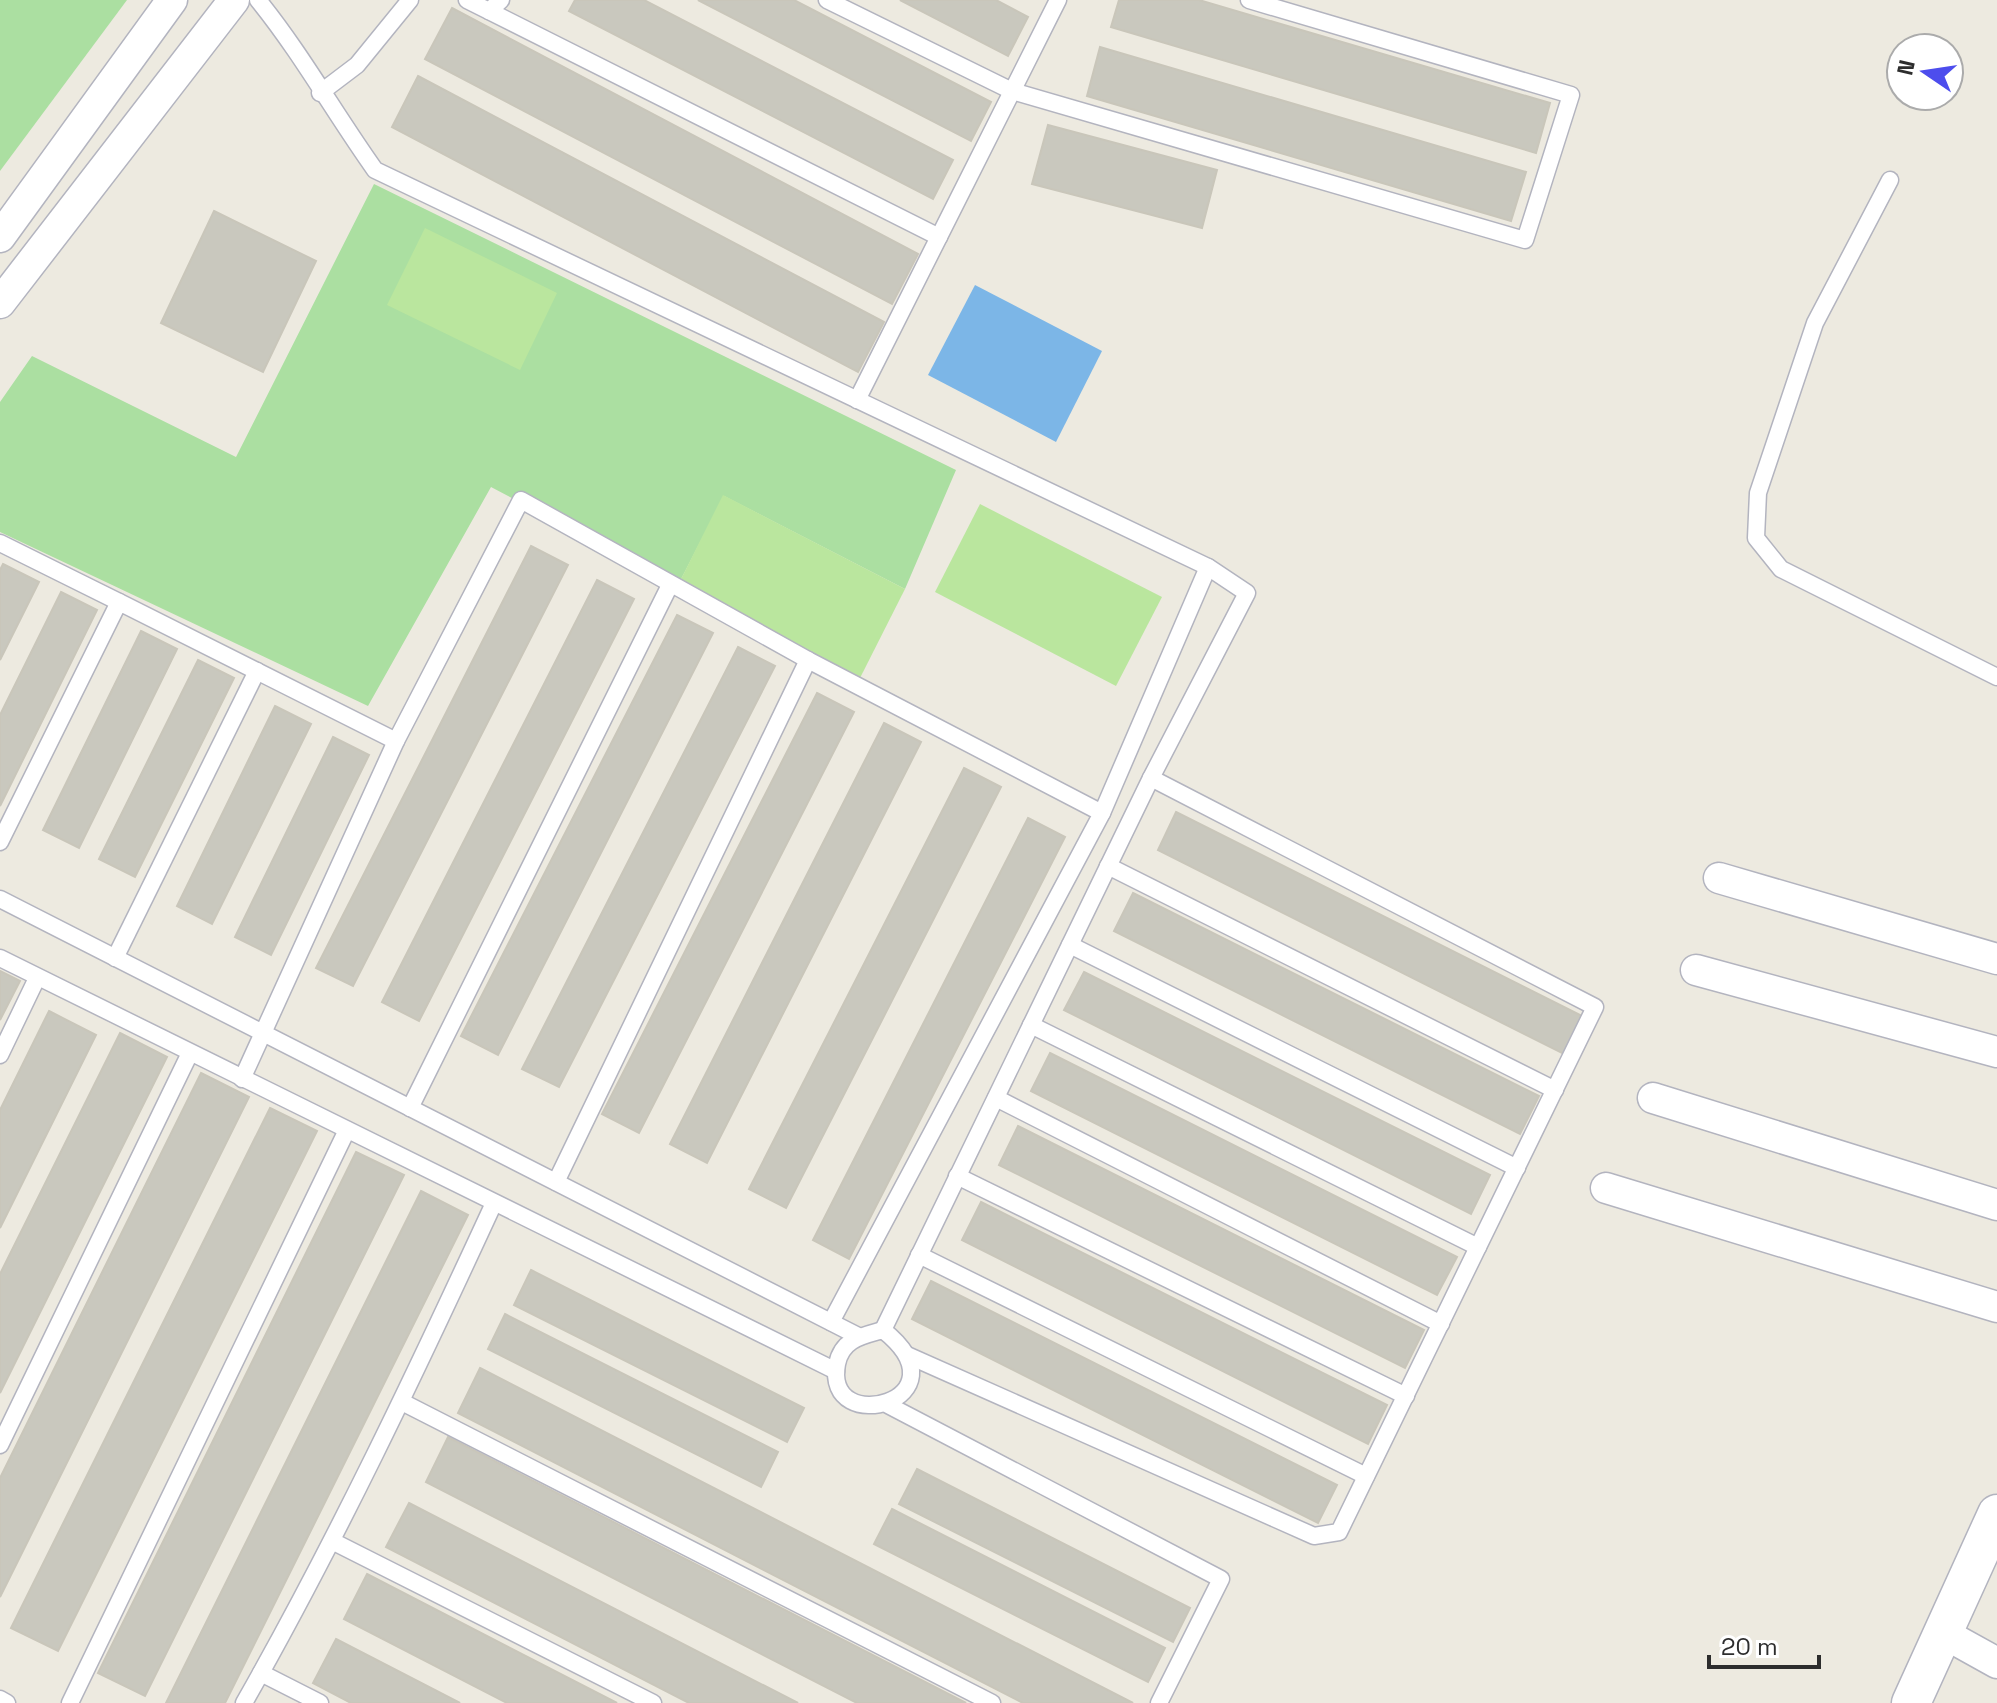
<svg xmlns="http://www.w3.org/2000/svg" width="1997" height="1703" viewBox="0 0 1997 1703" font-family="'Space Grotesk',sans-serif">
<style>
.green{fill:#abdfa1}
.pitch{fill:#bae69e}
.water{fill:#7cb6e7}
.building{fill:#c9c8be;stroke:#c9c6ba;stroke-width:2}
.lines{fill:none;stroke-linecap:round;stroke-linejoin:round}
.service-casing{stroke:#b3b4bf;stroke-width:19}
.minor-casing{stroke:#b3b4bf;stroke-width:33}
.tertiary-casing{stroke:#b3b4bf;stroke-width:41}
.service{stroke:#fff;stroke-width:16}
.minor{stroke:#fff;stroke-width:30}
.tertiary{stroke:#fff;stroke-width:38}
</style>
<rect width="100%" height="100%" fill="#edeae0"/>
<g class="green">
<path d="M0,0H127L0,171Z"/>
<path d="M374,184L956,470L905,589L724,496L678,585L491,487L368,706L0,532V402L32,356L236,457Z"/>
</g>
<g class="pitch">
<path d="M425,228L557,293L520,370L387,305Z"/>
<path d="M723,495L905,589L860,678L678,585Z"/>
<path d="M980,504L1162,597L1116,686L935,592Z"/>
</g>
<path class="water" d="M975,285L1102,351L1056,442L928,375Z"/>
<g class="building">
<path d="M575,0H644L953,160L933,199L569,11Z"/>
<path d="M698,0H794L991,102L971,141Z"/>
<path d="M900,0H996L1028,17L1008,56Z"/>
<path d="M1119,0H1199L1550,103L1536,153L1111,27Z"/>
<path d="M452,8L918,254L892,304L425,59Z"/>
<path d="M1100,47L1526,172L1511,221L1087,96Z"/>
<path d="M418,76L884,322L858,372L392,127Z"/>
<path d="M1048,125L1217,170L1202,228L1032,184Z"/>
<path d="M214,211L316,261L263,372L161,323Z"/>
<path d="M531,546L568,565L353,986L316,968Z"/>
<path d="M3,564L39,582L0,660V570Z"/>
<path d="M597,580L634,599L419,1021L382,1002Z"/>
<path d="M61,592L97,610L0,806V715Z"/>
<path d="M677,615L713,633L498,1055L461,1036Z"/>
<path d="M141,631L177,649L79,848L43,830Z"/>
<path d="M738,647L775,666L559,1087L522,1069Z"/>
<path d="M198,660L234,678L135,877L99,859Z"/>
<path d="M817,693L854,712L639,1133L602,1114Z"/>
<path d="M275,706L311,724L212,924L177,906Z"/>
<path d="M884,723L921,742L707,1163L670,1144Z"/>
<path d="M333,737L369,755L271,955L235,937Z"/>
<path d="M964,768L1001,787L786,1208L749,1189Z"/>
<path d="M1176,812L1582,1016L1564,1054L1158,850Z"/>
<path d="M1028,818L1065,837L849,1259L813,1240Z"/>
<path d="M1133,893L1539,1096L1520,1134L1114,931Z"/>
<path d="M0,971L20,981L0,1020Z"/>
<path d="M1084,972L1490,1175L1471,1214L1064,1010Z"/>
<path d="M49,1011L96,1035L0,1228V1110Z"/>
<path d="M120,1033L167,1057L0,1393V1274Z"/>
<path d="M1050,1053L1457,1257L1437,1295L1031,1091Z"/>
<path d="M201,1073L249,1097L0,1597V1478Z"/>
<path d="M270,1108L317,1131L58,1651L11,1628Z"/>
<path d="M1018,1126L1424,1330L1405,1368L999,1165Z"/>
<path d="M356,1152L404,1175L145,1696L98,1673Z"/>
<path d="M421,1191L468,1215L225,1703H166Z"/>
<path d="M981,1202L1387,1405L1368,1444L962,1240Z"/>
<path d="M531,1270L804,1408L787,1442L514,1305Z"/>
<path d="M931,1281L1337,1485L1318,1523L912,1319Z"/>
<path d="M505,1314L778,1452L761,1487L488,1349Z"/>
<path d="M480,1368L1133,1703H1023L458,1413Z"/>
<path d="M448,1437L966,1703H857L426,1482Z"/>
<path d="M917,1469L1190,1608L1173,1642L899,1504Z"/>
<path d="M409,1503L798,1703H689L386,1547Z"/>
<path d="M892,1509L1165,1648L1148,1682L874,1544Z"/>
<path d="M367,1574L617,1703H507L344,1619Z"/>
<path d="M336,1639L460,1703H351L313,1683Z"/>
</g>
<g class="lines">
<defs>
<g id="service">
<path d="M258,0C301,53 335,114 375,170L1208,567L1247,593L1151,778L883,1330"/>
<path d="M467,0L489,11L501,0"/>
<path d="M827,0L1012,91L1525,240L1571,95L1249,0"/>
<path d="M489,11L939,237"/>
<path d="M320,93L357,65L410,0"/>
<path d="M1890,180L1815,323L1758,493L1756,538L1781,569L1997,677"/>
<path d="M857,400L1058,0"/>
<path d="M0,543L119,602"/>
<path d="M1102,813L1208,567"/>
<path d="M0,842L119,602L396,741"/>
<path d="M1108,866L1555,1090"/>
<path d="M0,899L858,1336"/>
<path d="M1070,945L1517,1168"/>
<path d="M0,958L836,1371"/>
<path d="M115,958L257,671"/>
<path d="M1031,1025L1478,1247"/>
<path d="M0,1055L37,978"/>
<path d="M242,1079L396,741L521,500L808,660L1102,813L831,1322"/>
<path d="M996,1098L1441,1324"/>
<path d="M410,1108L670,585"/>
<path d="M957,1176L1406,1396"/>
<path d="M556,1182L808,660"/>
<path d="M919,1255L1366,1476"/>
<path d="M883,1330C971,1400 823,1440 837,1364C842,1339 862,1336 883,1330Z"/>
<path d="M907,1355L1314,1536L1339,1532L1595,1007L1151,778"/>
<path d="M402,1402L992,1703"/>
<path d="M888,1405L1221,1579L1159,1703"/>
<path d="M0,1445L190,1053"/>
<path d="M332,1541L653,1703"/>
<path d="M261,1673L320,1703"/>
<path d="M0,1699L7,1703"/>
<path d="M70,1703L347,1130"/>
<path d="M244,1703C336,1541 416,1372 494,1203"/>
</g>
<g id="minor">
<path d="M0,237L172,0"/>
<path d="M0,303L234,0"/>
<path d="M1719,878L1997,959"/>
<path d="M1696,970L1997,1052"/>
<path d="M1653,1098L1997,1205"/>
<path d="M1606,1188L1997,1307"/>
<path d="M1943,1633L1997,1663"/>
</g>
<path id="tertiary" d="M1911,1703L1997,1514"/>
</defs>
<use href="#service" class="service-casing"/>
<use href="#minor" class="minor-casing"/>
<use href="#tertiary" class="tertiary-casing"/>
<use href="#service" class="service"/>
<use href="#minor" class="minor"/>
<use href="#tertiary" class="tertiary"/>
</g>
<g transform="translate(1925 72) rotate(283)"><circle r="38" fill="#ffffff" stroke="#ababab" stroke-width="2"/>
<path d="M0-6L14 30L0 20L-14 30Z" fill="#4d4ded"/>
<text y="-12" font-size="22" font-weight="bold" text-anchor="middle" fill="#2d2d2d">N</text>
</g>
<path d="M1709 1655v12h110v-12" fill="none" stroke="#2d2d2d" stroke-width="4"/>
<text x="1721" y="1655" font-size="24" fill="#2d2d2d" stroke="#ffffff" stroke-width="6" paint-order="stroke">20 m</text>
</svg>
